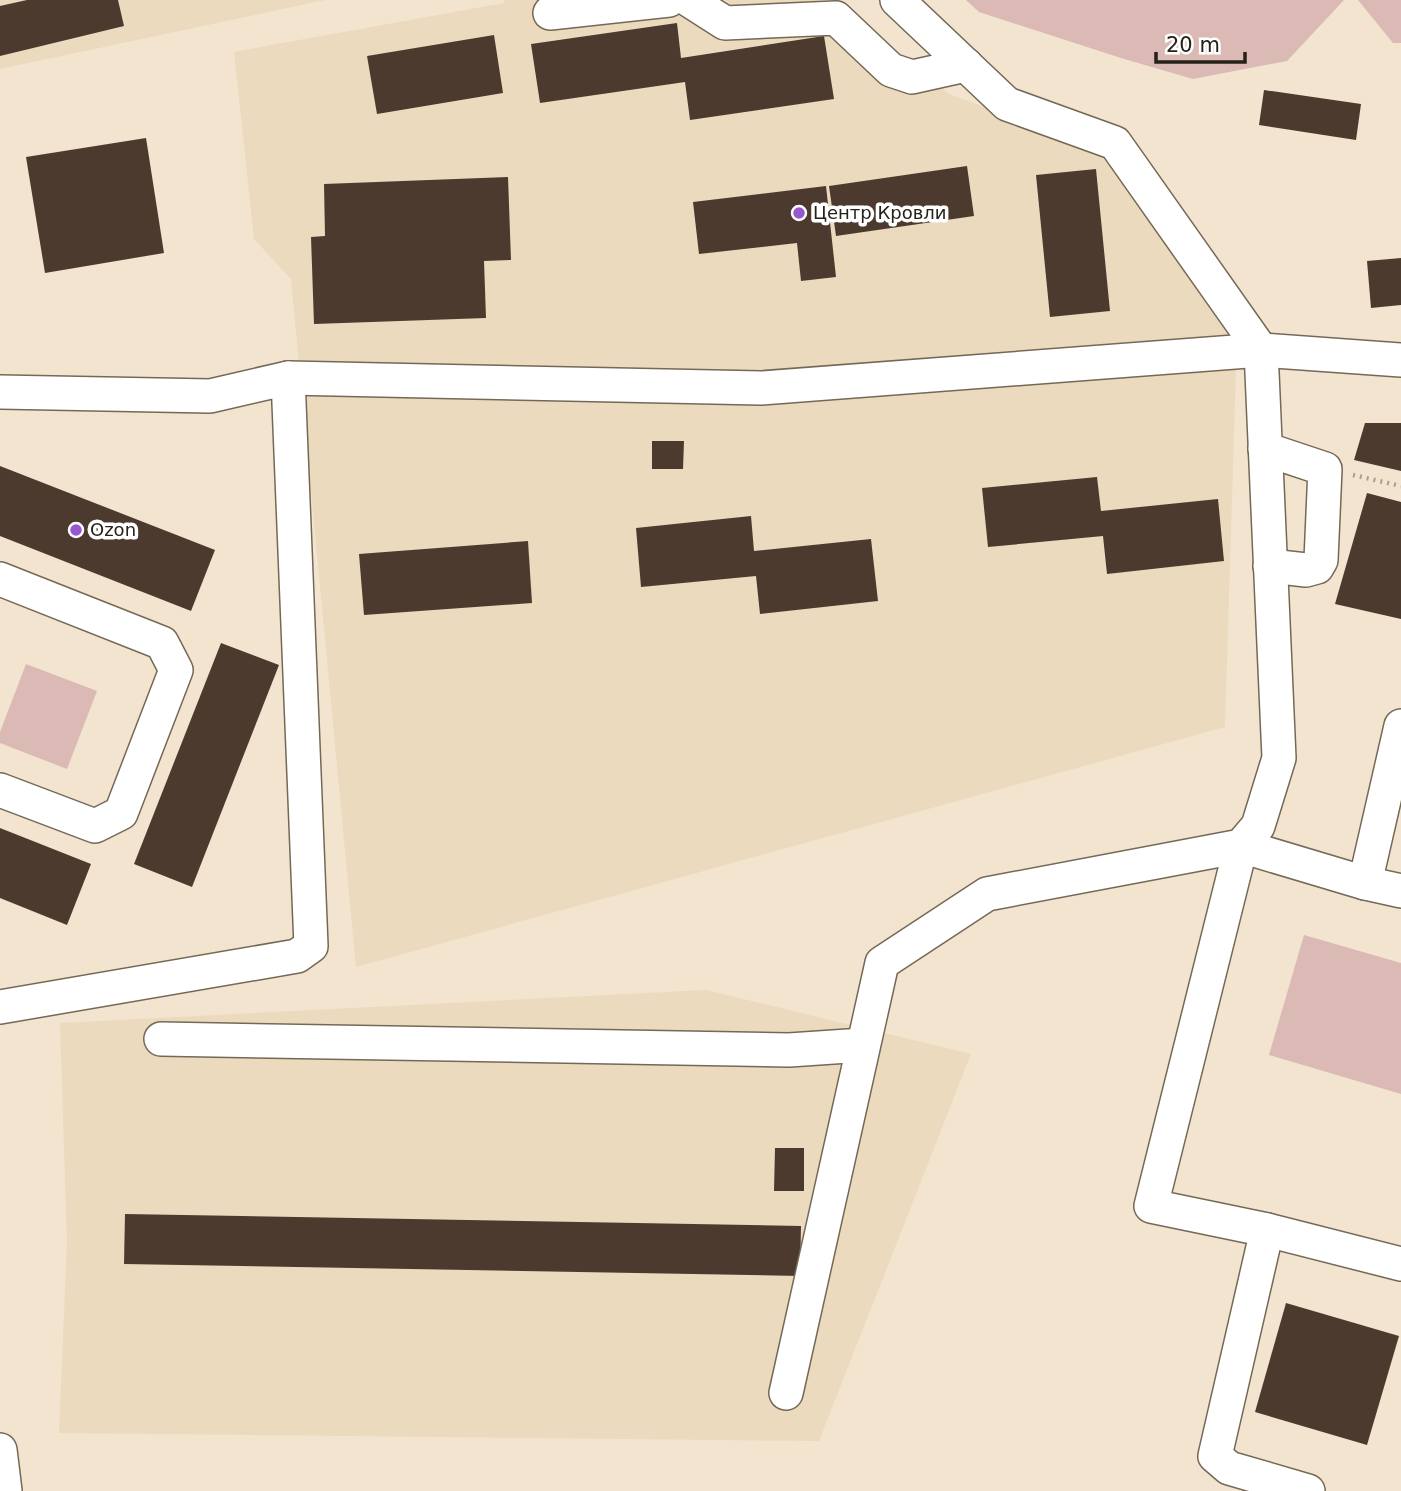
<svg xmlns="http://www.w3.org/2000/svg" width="1401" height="1491" viewBox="0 0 1401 1491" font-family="'DejaVu Sans',sans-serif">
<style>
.built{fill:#ebdabd}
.green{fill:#dbb9b5}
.building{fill:#4d3a2f}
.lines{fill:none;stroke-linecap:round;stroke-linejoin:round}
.minor-casing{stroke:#746956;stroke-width:36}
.path{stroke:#aa9f8e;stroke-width:4.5;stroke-dasharray:2 5;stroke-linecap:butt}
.minor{stroke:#fff;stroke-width:33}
.poi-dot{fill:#9758ce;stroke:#fff;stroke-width:2.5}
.labels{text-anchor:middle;stroke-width:7;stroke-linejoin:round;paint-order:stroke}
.poi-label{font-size:18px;fill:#262119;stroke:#fff;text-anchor:start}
</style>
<rect width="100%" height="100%" fill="#f2e4cf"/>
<g class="built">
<path d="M0,0H325L0,69Z"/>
<path d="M504,0H817L831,4L949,94L1104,150L1217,291L1236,368L1225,727L356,967L291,279L254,239L234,52L504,3Z"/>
<path d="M706,990L971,1054L819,1441L59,1433L67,1243L60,1023Z"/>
</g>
<g class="green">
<path d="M966,0H1344L1287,61L1193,79L1121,58L979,12Z"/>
<path d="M1358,0H1401V43H1393Z"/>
<path d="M26,664L97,691L67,769L0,743V732Z"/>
<path d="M1304,935L1401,963V1094L1269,1055Z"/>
</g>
<g class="building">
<path d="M27,0H118L124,26L0,56V6Z"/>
<path d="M677,23L681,58L824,36L834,99L690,120L685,82L540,103L531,44Z"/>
<path d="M494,35L503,93L377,114L367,56Z"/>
<path d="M1264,90L1361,104L1356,140L1259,125Z"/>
<path d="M146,138L164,253L45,273L26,157Z"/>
<path d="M967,166L974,216L836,236L829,186Z"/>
<path d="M1096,169L1110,311L1050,317L1036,175Z"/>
<path d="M508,177L511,260L484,261L486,318L314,324L311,237L325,236L324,184Z"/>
<path d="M826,186L836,277L801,281L797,243L699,254L693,202Z"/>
<path d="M1401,258V305L1371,308L1367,261Z"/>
<path d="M1365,423H1401V471L1354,460Z"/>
<path d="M652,441H684L683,469H652Z"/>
<path d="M0,466L215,550L191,611L0,536Z"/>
<path d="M1097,477L1101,511L1218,499L1224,561L1107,574L1103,536L988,547L982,488Z"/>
<path d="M1367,493L1401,502V619L1335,604Z"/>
<path d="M751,516L754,551L871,539L878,601L760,614L756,576L641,587L636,528Z"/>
<path d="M528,541L532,603L364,615L359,554Z"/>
<path d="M221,643L279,665L192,887L134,864Z"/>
<path d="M0,828L91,864L67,925L0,898Z"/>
<path d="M775,1148H804V1191H774Z"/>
<path d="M125,1214L801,1226L800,1276L124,1264Z"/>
<path d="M1286,1303L1399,1336L1367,1445L1255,1412Z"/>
</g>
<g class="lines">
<defs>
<g id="minor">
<path d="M689,0L725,23L836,18L891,70L912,77L966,65"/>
<path d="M550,13L669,0"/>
<path d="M0,392L210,396L288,378L761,388L1261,350L1401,360"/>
<path d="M1265,449L1325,469L1321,560L1317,567L1306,570L1270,566"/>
<path d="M0,579L162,643L176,670L121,813L95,826L0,790"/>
<path d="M1365,883L1401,726"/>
<path d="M1401,891L1365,883L1241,846L1151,1206L1267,1230L1401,1264"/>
<path d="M0,1007L297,956L311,946L288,378"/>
<path d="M161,1039L789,1050L863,1045"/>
<path d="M1267,1230L1215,1456L1229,1468L1308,1491"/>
<path d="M786,1393L882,963L987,894L1241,846L1258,826L1279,758L1261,350L1115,143L1007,104L897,0"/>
<path d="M0,1450L5,1491"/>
</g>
</defs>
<use href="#minor" class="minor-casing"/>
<path class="path" d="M1353,475L1401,486"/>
<use href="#minor" class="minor"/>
</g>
<g class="poi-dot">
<circle cx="799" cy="213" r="7"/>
<circle cx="76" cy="530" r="7"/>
</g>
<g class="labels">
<g class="poi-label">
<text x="813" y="219">Центр Кровли</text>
<text x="90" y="536">Ozon</text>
</g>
</g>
<path d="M1156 52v10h89v-10" fill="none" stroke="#262119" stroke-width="3.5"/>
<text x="1166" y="52" font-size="21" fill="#262119" stroke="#ffffff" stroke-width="5" paint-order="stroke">20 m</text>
</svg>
